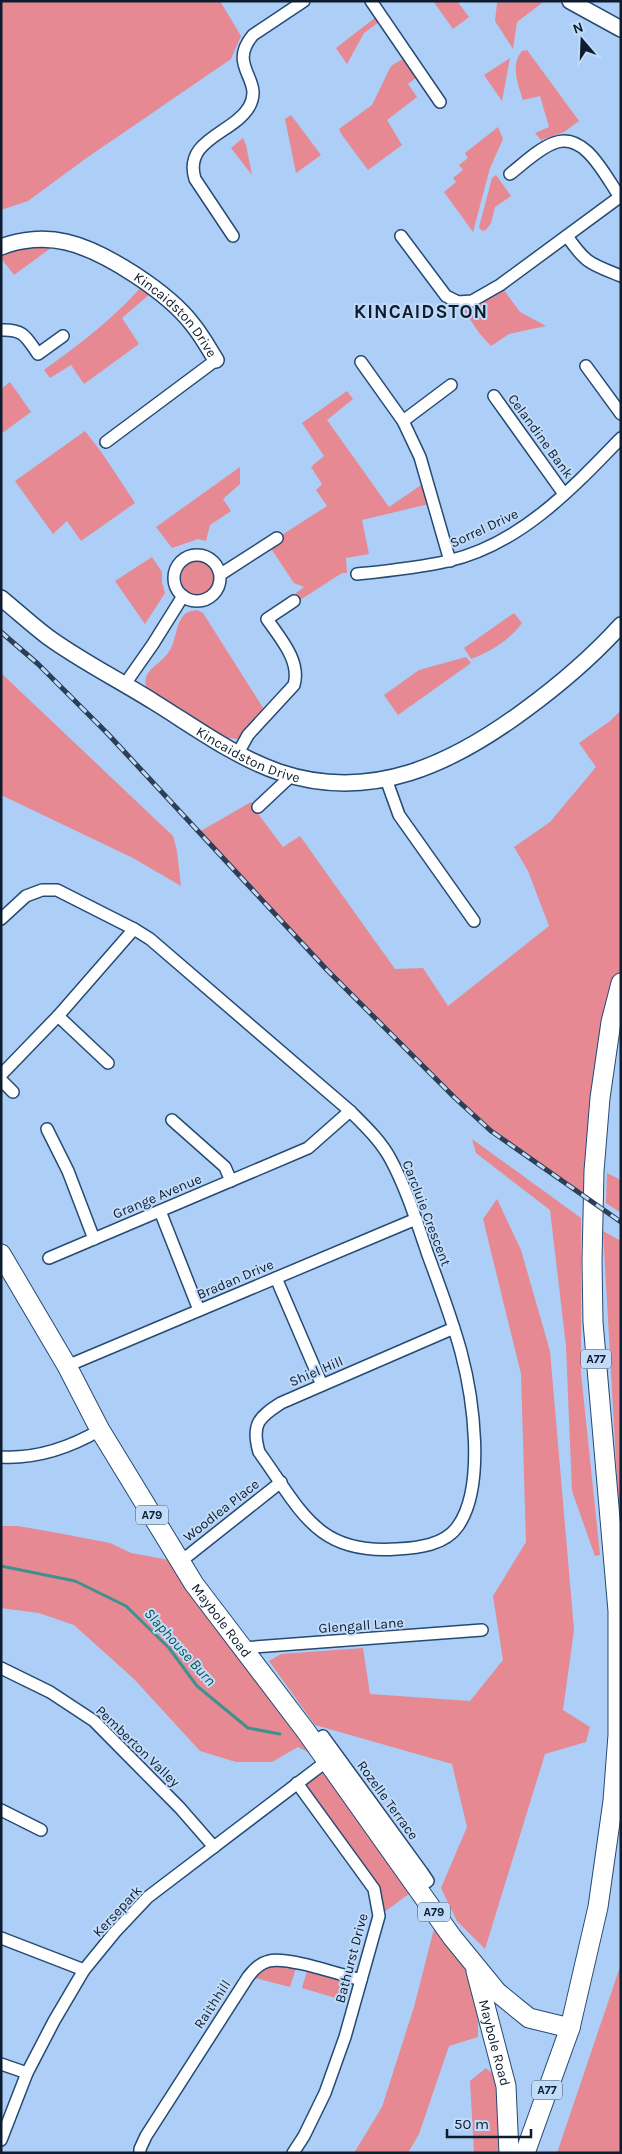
<svg xmlns="http://www.w3.org/2000/svg" width="622" height="2154" viewBox="0 0 622 2154" font-family="Karla,sans-serif">
<style>
.green{fill:#e68993}
.lines{fill:none;stroke-linecap:round;stroke-linejoin:round}
.stream{stroke:#3f918f;stroke-width:3}
.minor-casing{stroke:#254a74;stroke-width:14}
.tertiary-casing{stroke:#254a74;stroke-width:18}
.primary-casing{stroke:#254a74;stroke-width:21}
.trunk-casing{stroke:#254a74;stroke-width:21}
.minor{stroke:#fff;stroke-width:11}
.tertiary{stroke:#fff;stroke-width:15}
.primary{stroke:#fff;stroke-width:19}
.trunk{stroke:#fff;stroke-width:19}
.rail-casing{stroke:#2c3f56;stroke-width:5}
.rail{stroke:#c1dbf9;stroke-width:3;stroke-dasharray:9;stroke-linecap:butt}
.labels{text-anchor:middle;stroke-width:4;stroke-linejoin:round;paint-order:stroke}
.shield{fill:#c1dbf9;stroke:#43566c;stroke-width:1}
.shield-label{font-size:12px;font-weight:bold;fill:#0d1d2f}
.street-label{font-size:14px;fill:#0d1d2f;stroke:#c1dbf9}
.water-label{font-size:15px;font-style:italic;fill:#105654;stroke:#c1dbf9}
.district-label{font-size:19px;font-weight:bold;letter-spacing:1px;fill:#0d1d2f;stroke:#c1dbf9}
</style>
<rect width="100%" height="100%" fill="#adcef6"/>
<g class="green">
<path d="M1,1H220L241,36L231,59L85,159L28,201L1,210Z"/>
<path d="M433,1H457L469,17L453,29Z"/>
<path d="M499,1H539L542,3L517,22L513,49L495,21L497,3Z"/>
<path d="M380,14L383,19L364,33L347,64L336,48Z"/>
<path d="M527,50L579,121L564,132L541,140L535,133L549,127L540,96L523,100C518,84 510,65 522,51Z"/>
<path d="M408,56L421,74L408,84L417,97L387,120L402,145L368,170L342,135L339,129L372,105L391,66Z"/>
<path d="M510,58L502,101L484,75Z"/>
<path d="M291,115L321,155L296,173L285,119Z"/>
<path d="M498,127L503,139L490,168L473,232L444,192L456,182L453,178L463,170L459,165L468,158L465,153Z"/>
<path d="M243,138L246,145L252,175L231,148Z"/>
<path d="M496,175L511,196L495,207L491,223L486,230L482,231L479,227L492,178Z"/>
<path d="M55,245L14,275L1,258V252L17,247Z"/>
<path d="M500,285L520,312L546,326L509,334L491,346L480,334L458,302Z"/>
<path d="M142,286L151,293L122,318L139,344L84,384L71,365L50,378L44,370C81,343 111,321 142,286Z"/>
<path d="M10,382L31,412L1,434V389Z"/>
<path d="M347,391L353,399L327,420L389,507L427,481L433,503L362,520L369,554L346,558L347,573H342L300,600L295,594L304,587L294,583L268,544L327,506L316,490L322,484L311,467L324,456L302,423Z"/>
<path d="M85,431L102,453L135,503L81,541L67,521L53,534L15,481Z"/>
<path d="M240,467V484L223,499L231,511L210,525L206,541L198,539L172,548L156,527Z"/>
<path d="M152,557L162,572V583L165,593L145,624L115,581Z"/>
<circle cx="198" cy="578" r="17"/>
<path d="M197,610L203,613L265,711L239,739L224,738L146,687C142,670 160,665 168,653C176,643 175,626 183,616C186,612 191,611 197,610Z"/>
<path d="M514,613L522,623C510,640 490,652 471,659L464,648Z"/>
<path d="M466,657L471,663L398,715L384,695L419,670Z"/>
<path d="M1,673L173,836L177,851L181,886L133,858L1,795Z"/>
<path d="M621,710V983L594,1171L581,1195L490,1130L455,1098L405,1050L199,832L251,802L258,807L259,815L283,847L300,836L395,969L423,968L448,1006L549,926L528,871L514,847L550,822L596,767L579,743L610,721Z"/>
<path d="M472,1139L581,1218V1373L600,1555L595,1556L572,1491L566,1346L550,1210L476,1153Z"/>
<path d="M607,1173L621,1180V1213L606,1203Z"/>
<path d="M497,1199L521,1250L550,1351L574,1630L563,1710L590,1727L586,1742L545,1754L485,1949L457,1921L441,1888L467,1827L452,1764L315,1725L269,1661L281,1654L363,1648L370,1694L470,1701L503,1660L493,1596L526,1542L521,1374L483,1219Z"/>
<path d="M603,1231L621,1241V1550Z"/>
<path d="M1,1526H18L58,1533L110,1543L131,1553L180,1562L242,1648L305,1730L417,1888L379,1916L374,1889L297,1783L326,1761L298,1747L272,1762H236L200,1751L134,1679L74,1625L39,1613L1,1608Z"/>
<path d="M437,1917L474,1963L478,2015V2037L449,2046L419,2134L408,2153H354L382,2107L414,2007Z"/>
<path d="M621,1964V2153H557Z"/>
<path d="M287,1965L296,1968L290,1987L255,1978L270,1966Z"/>
<path d="M307,1971L340,1980L348,1992L346,2001L302,1988Z"/>
<path d="M486,2068L494,2075L500,2124L498,2153H474L470,2081Z"/>
</g>
<g class="lines">
<path class="stream" d="M1,1566L75,1581L126,1606L169,1648L197,1686L248,1728L280,1734"/>
<defs>
<g id="minor">
<path d="M371,1L440,102"/>
<path d="M510,174C523,164 538,149 554,143C585,131 605,176 620,197"/>
<path d="M233,236L195,179C183,139 233,134 249,107C265,79 226,67 253,35L304,1"/>
<path d="M401,236L446,296L458,302L472,301L500,285L621,196"/>
<path d="M567,236C586,264 591,264 621,276"/>
<path d="M1,330C24,329 26,337 38,354L63,336"/>
<path d="M361,362L403,421L420,457L450,561"/>
<path d="M586,366L621,414"/>
<path d="M494,396L564,494"/>
<path d="M403,421L451,385"/>
<path d="M106,442L216,360"/>
<circle cx="197" cy="578" r="23"/>
<path d="M221,574L277,538"/>
<path d="M357,574C387,571 418,568 448,561C519,545 572,489 621,438"/>
<path d="M125,684L153,644L183,596"/>
<path d="M238,753L248,735L294,685C301,661 280,638 267,619L294,601"/>
<path d="M386,779L399,815L474,921"/>
<path d="M258,807L291,776"/>
<path d="M1,919L26,896L42,890H57L134,929L150,939L350,1111C365,1126 381,1141 391,1160C407,1190 417,1223 428,1255C440,1287 452,1319 461,1352C473,1397 486,1486 458,1526C445,1545 418,1548 397,1549C316,1555 301,1510 259,1452C251,1424 259,1417 281,1403L454,1328"/>
<path d="M58,1016L108,1063"/>
<path d="M1,1075L58,1016L134,929"/>
<path d="M1,1080L13,1092"/>
<path d="M172,1120L225,1167L231,1181"/>
<path d="M47,1129L68,1171L94,1239"/>
<path d="M160,1211L199,1310"/>
<path d="M49,1258L308,1148L350,1111"/>
<path d="M276,1278L322,1385"/>
<path d="M67,1366L416,1219"/>
<path d="M1,1457C37,1459 69,1448 100,1430"/>
<path d="M180,1562L281,1482"/>
<path d="M242,1648L482,1630"/>
<path d="M1,1668L50,1692L94,1721L180,1808L214,1847"/>
<path d="M313,1742L323,1736L422,1872L428,1881L417,1888"/>
<path d="M1,1810L41,1830"/>
<path d="M1,1938L84,1970"/>
<path d="M1,2064L27,2073"/>
<path d="M1,2140L27,2073L54,2021L84,1970L115,1932L148,1897L327,1761"/>
<path d="M140,2153V2149L146,2136L248,1977C254,1969 260,1963 269,1961C287,1956 341,1975 361,1980"/>
<path d="M293,2153L304,2136L325,2093L345,2037L379,1916L374,1889L297,1783"/>
</g>
<g id="tertiary">
<path d="M570,1L621,29"/>
<path id="s1" d="M1,247C21,239 45,237 66,242C105,251 169,293 193,325C202,336 209,349 216,360"/>
<path id="s2" d="M1,598C17,611 32,625 48,637C81,661 119,680 154,702C193,726 235,757 279,772C371,803 452,764 525,710C559,685 592,657 621,625"/>
</g>
<g id="primary">
<path id="s3" d="M1,1254L67,1366L100,1430L194,1584L305,1730L452,1937L497,1992L529,2018L570,2028"/>
<path id="s4" d="M476,1971L506,2086L509,2153"/>
</g>
<path id="trunk" d="M525,2153L570,2028L598,1907L613,1801L618,1735V1611L593,1322L592,1261L594,1171L600,1098L611,1022L621,983"/>
</defs>
<use href="#minor" class="minor-casing"/>
<use href="#tertiary" class="tertiary-casing"/>
<use href="#primary" class="primary-casing"/>
<use href="#trunk" class="trunk-casing"/>
<use href="#minor" class="minor"/>
<use href="#tertiary" class="tertiary"/>
<use href="#primary" class="primary"/>
<use href="#trunk" class="trunk"/>
<defs>
<path id="rail" d="M1,632L38,664L107,733L327,970L455,1098L491,1131L621,1222"/>
</defs>
<use href="#rail" class="rail-casing"/>
<use href="#rail" class="rail"/>
</g>
<g class="labels">
<g class="shield">
<rect x="581" y="1349.5" width="30" height="19" rx="4"/>
<rect x="136" y="1505.5" width="32" height="19" rx="4"/>
<rect x="418" y="1902.5" width="32" height="19" rx="4"/>
<rect x="532" y="2080.5" width="30" height="19" rx="4"/>
</g>
<g class="shield-label">
<text x="596" y="1363">A77</text>
<text x="152" y="1519">A79</text>
<text x="434" y="1916">A79</text>
<text x="547" y="2094">A77</text>
</g>
<g class="street-label">
<text dy="5" stroke="none"><textPath href="#s1" startOffset="200">Kincaidston Drive</textPath></text>
<text transform="translate(541 436) rotate(54)" y="5">Celandine Bank</text>
<text transform="translate(484 528) rotate(-25)" y="5">Sorrel Drive</text>
<text dy="5" stroke="none"><textPath href="#s2" startOffset="294">Kincaidston Drive</textPath></text>
<text transform="translate(157 1196) rotate(-23)" y="5">Grange Avenue</text>
<text transform="translate(427 1213) rotate(69)" y="5">Carcluie Crescent</text>
<text transform="translate(235 1279) rotate(-23)" y="5">Bradan Drive</text>
<text transform="translate(316 1371) rotate(-23)" y="5">Shiel Hill</text>
<text transform="translate(221 1510) rotate(-38)" y="5">Woodlea Place</text>
<text dy="5" stroke="none"><textPath href="#s3" startOffset="428">Maybole Road</textPath></text>
<text transform="translate(361 1625) rotate(-4)" y="5">Glengall Lane</text>
<text transform="translate(138 1746) rotate(44)" y="5">Pemberton Valley</text>
<text transform="translate(388 1800) rotate(54)" y="5">Rozelle Terrace</text>
<text transform="translate(117 1911) rotate(-47)" y="5">Kersepark</text>
<text transform="translate(351 1958) rotate(-75)" y="5">Bathurst Drive</text>
<text transform="translate(212 2004) rotate(-57)" y="5">Raithhill</text>
<text dy="5" stroke="none"><textPath href="#s4" startOffset="74">Maybole Road</textPath></text>
</g>
<g class="water-label">
<text transform="translate(180 1647) rotate(48)" y="5">Slaphouse Burn</text>
</g>
<g class="district-label">
<text x="421" y="318">KINCAIDSTON</text>
</g>
</g>
<rect width="622" height="2154" fill="none" stroke="#0d1d2f" stroke-width="5"/>
<g transform="translate(582 40) rotate(341)" stroke="#c1dbf9" stroke-width="4" paint-order="stroke">
<path d="M0-4L9 19L0 12L-9 19Z" fill="#0d1d2f"/>
<text y="-8" font-size="14" font-weight="bold" text-anchor="middle" fill="#0d1d2f">N</text>
</g>
<path d="M447 2129v8h84v-8" fill="none" stroke="#0d1d2f" stroke-width="2.5"/>
<text x="454" y="2129" font-size="15" fill="#0d1d2f" stroke="#c1dbf9" stroke-width="4" paint-order="stroke">50 m</text>
</svg>
